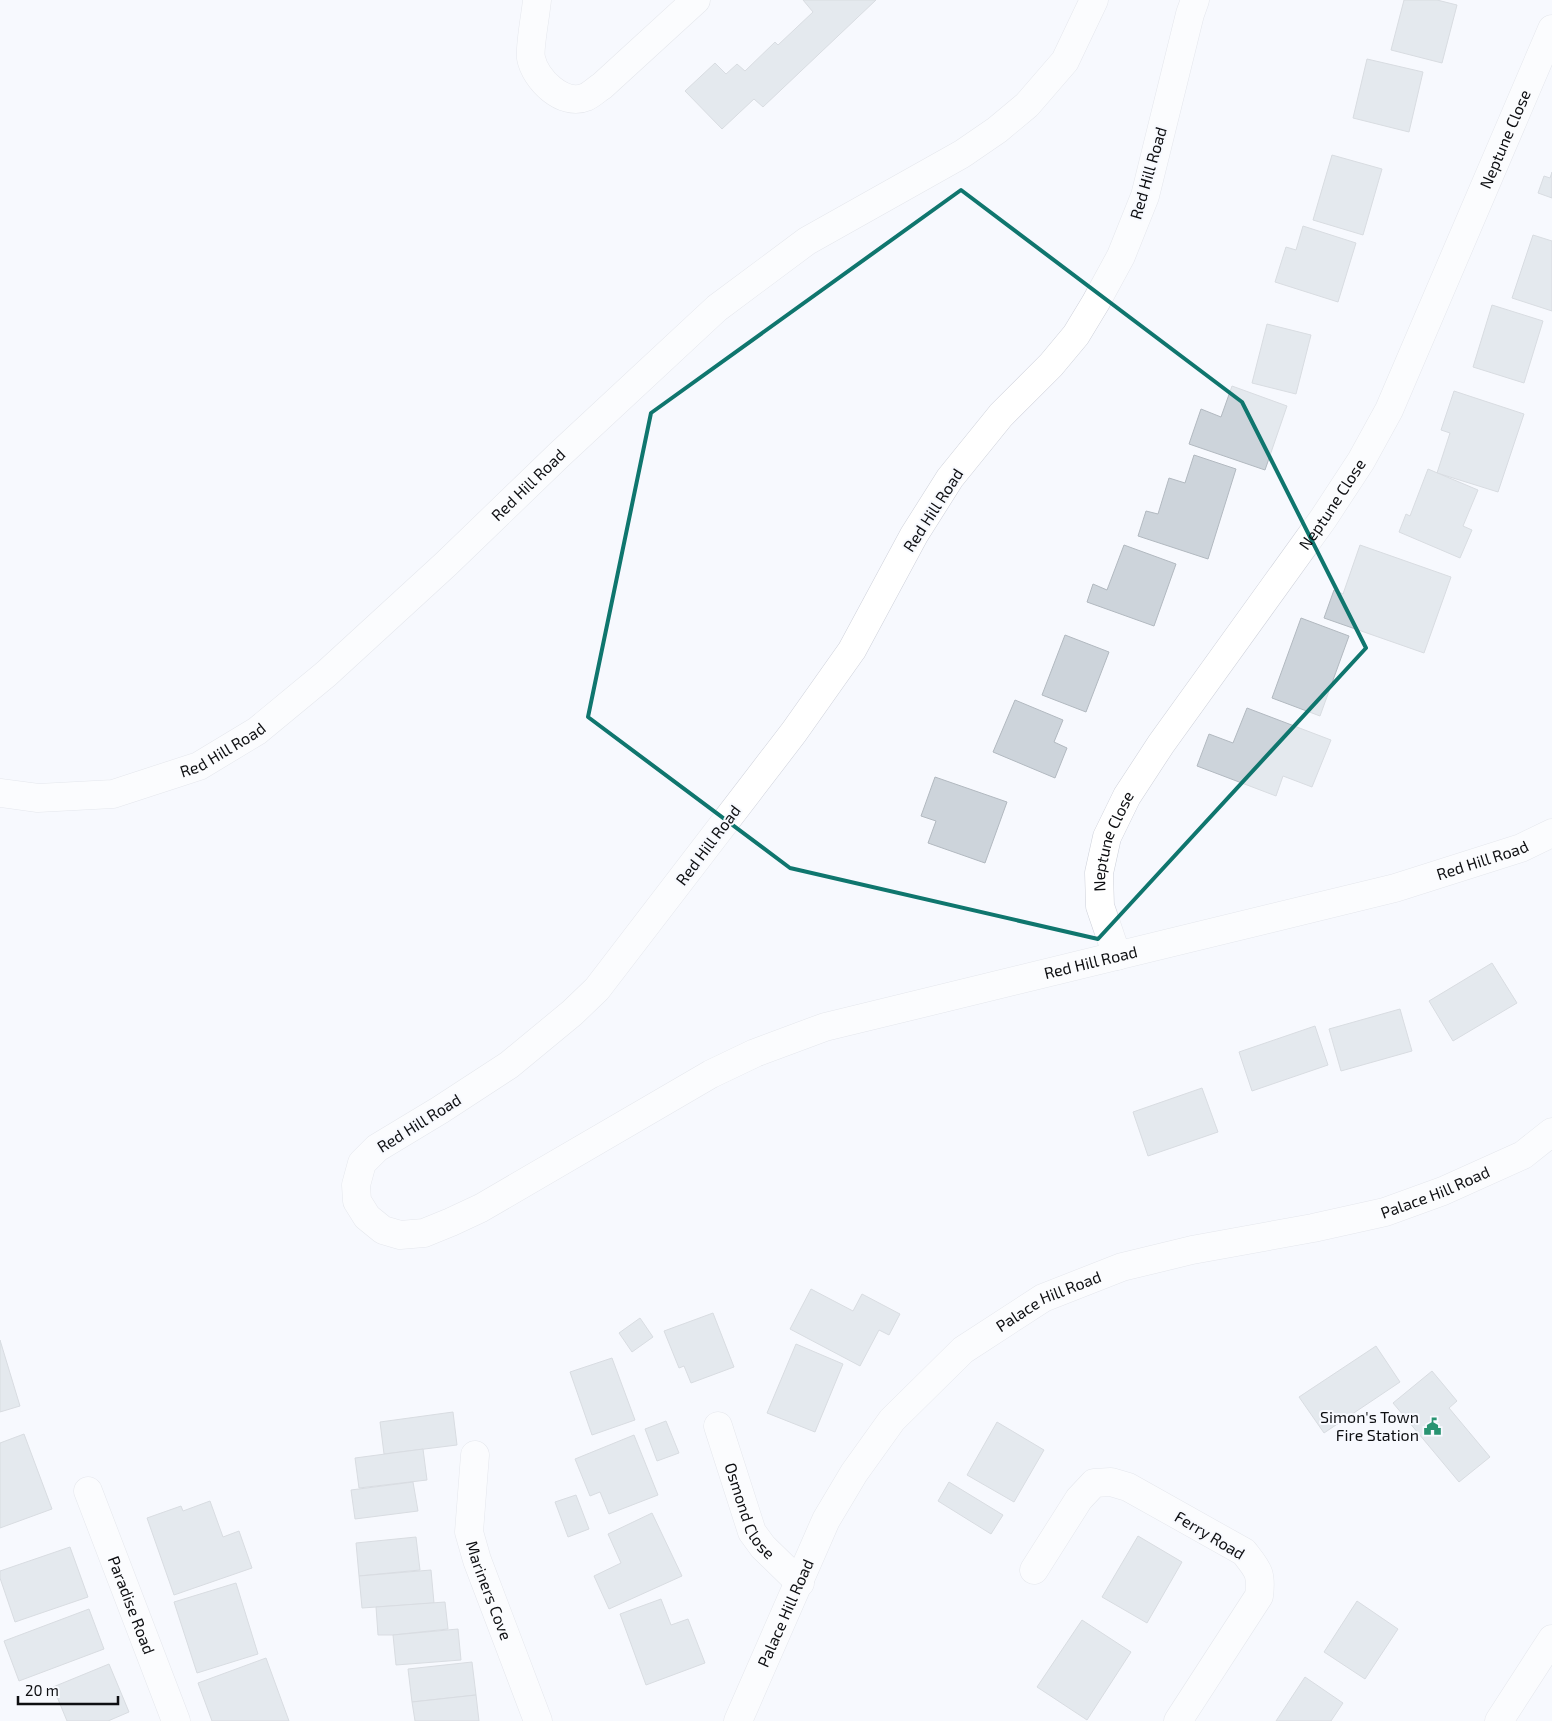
<svg xmlns="http://www.w3.org/2000/svg" width="1552" height="1721" viewBox="0 0 1552 1721" font-family="'Exo 2',sans-serif">
<style>
.building{fill:#cdd4db;stroke:#b2b9c0}
.lines{fill:none;stroke-linecap:round;stroke-linejoin:round}
.minor-casing{stroke:#ced1da;stroke-width:29}
.tertiary-casing{stroke:#ced1da;stroke-width:29}
.secondary-casing{stroke:#ced1da;stroke-width:29}
.minor{stroke:#fff;stroke-width:28}
.tertiary{stroke:#fff;stroke-width:28}
.secondary{stroke:#fff;stroke-width:28}
.marked{fill:none;stroke:#0f766e;stroke-width:4;stroke-linejoin:round}
.labels{text-anchor:middle;stroke-width:4;stroke-linejoin:round;paint-order:stroke}
.street-label{font-size:16px;fill:#0e0f12;stroke:#f7f9fe}
.poi-label{font-size:16px;fill:#0e0f12;stroke:#f7f9fe;text-anchor:end}
</style>
<rect width="100%" height="100%" fill="#f7f9fe"/>
<g class="building">
<path d="M803,0H876L763,107L754,99L722,129L685,91L715,63L726,74L737,64L745,71L775,42L778,45L813,12Z"/>
<path d="M1404,0H1437L1457,5L1442,63L1391,50Z"/>
<path d="M1367,59L1423,72L1409,132L1353,118Z"/>
<path d="M1332,155L1382,169L1363,235L1313,220Z"/>
<path d="M1552,172V198L1538,193L1544,176L1550,178Z"/>
<path d="M1303,226L1356,243L1338,302L1275,282L1286,247L1296,250Z"/>
<path d="M1533,235L1552,241V311L1512,298Z"/>
<path d="M1492,305L1543,321L1524,383L1473,367Z"/>
<path d="M1267,324L1311,335L1296,394L1252,383Z"/>
<path d="M1232,386L1287,406L1265,470L1189,444L1201,409L1221,417Z"/>
<path d="M1454,391L1524,414L1498,492L1437,473L1450,433L1441,430Z"/>
<path d="M1194,455L1236,469L1208,559L1138,536L1146,511L1158,514L1169,478L1185,483Z"/>
<path d="M1428,469L1478,490L1463,526L1472,530L1460,558L1399,532L1406,514L1410,516Z"/>
<path d="M1124,545L1176,564L1154,626L1087,602L1093,584L1107,590Z"/>
<path d="M1360,545L1451,577L1424,653L1324,618L1334,590L1343,594Z"/>
<path d="M1301,618L1349,636L1320,716L1272,698Z"/>
<path d="M1065,635L1109,652L1086,712L1042,695Z"/>
<path d="M1015,700L1063,720L1054,742L1067,748L1055,778L993,752Z"/>
<path d="M1247,708L1331,740L1312,787L1283,776L1276,796L1197,766L1209,734L1233,743Z"/>
<path d="M935,777L1007,802L985,863L928,843L936,821L921,816Z"/>
<path d="M1492,963L1517,1003L1453,1041L1429,1001Z"/>
<path d="M1400,1009L1412,1051L1341,1071L1329,1029Z"/>
<path d="M1315,1026L1328,1065L1252,1091L1239,1052Z"/>
<path d="M1202,1088L1218,1132L1148,1156L1133,1112Z"/>
<path d="M811,1289L853,1311L862,1294L900,1314L889,1335L879,1330L860,1366L790,1329Z"/>
<path d="M713,1313L734,1367L691,1383L684,1366L679,1368L664,1331Z"/>
<path d="M640,1318L653,1337L632,1352L619,1333Z"/>
<path d="M0,1340L20,1406L0,1412Z"/>
<path d="M796,1344L843,1364L815,1432L767,1413Z"/>
<path d="M1376,1346L1400,1382L1324,1433L1299,1397Z"/>
<path d="M612,1358L635,1420L592,1435L570,1372Z"/>
<path d="M1432,1371L1457,1401L1449,1408L1490,1457L1459,1482L1393,1403Z"/>
<path d="M453,1412L457,1445L384,1454L380,1422Z"/>
<path d="M666,1421L679,1453L657,1461L645,1429Z"/>
<path d="M997,1422L1044,1450L1014,1502L967,1475Z"/>
<path d="M24,1434L52,1509L0,1528V1443Z"/>
<path d="M634,1435L658,1495L609,1514L600,1492L590,1496L575,1459Z"/>
<path d="M423,1449L427,1480L359,1488L355,1458Z"/>
<path d="M413,1482L418,1511L355,1519L351,1490Z"/>
<path d="M949,1482L1003,1515L991,1534L938,1501Z"/>
<path d="M576,1495L589,1529L568,1537L555,1502Z"/>
<path d="M210,1501L223,1537L239,1531L252,1568L174,1595L147,1518L181,1506L183,1511Z"/>
<path d="M652,1513L682,1576L609,1609L594,1576L621,1563L608,1534Z"/>
<path d="M1138,1536L1182,1562L1147,1623L1102,1597Z"/>
<path d="M416,1537L420,1570L359,1576L356,1543Z"/>
<path d="M70,1547L88,1597L15,1622L0,1578V1571Z"/>
<path d="M431,1570L434,1603L362,1608L359,1576Z"/>
<path d="M236,1583L258,1654L197,1673L174,1602Z"/>
<path d="M661,1599L671,1625L688,1619L705,1663L646,1685L620,1614Z"/>
<path d="M1357,1601L1398,1629L1365,1679L1324,1652Z"/>
<path d="M445,1602L448,1629L393,1635H378L376,1607Z"/>
<path d="M89,1609L104,1649L19,1681L4,1641Z"/>
<path d="M1082,1620L1131,1652L1087,1720L1037,1687Z"/>
<path d="M458,1629L461,1660L396,1665L393,1635Z"/>
<path d="M266,1658L289,1721H212L198,1683Z"/>
<path d="M472,1662L476,1695L412,1702L408,1669Z"/>
<path d="M109,1664L129,1712L108,1721H67L53,1687Z"/>
<path d="M1305,1677L1343,1703L1331,1721H1276Z"/>
<path d="M476,1695L479,1721H415L412,1702Z"/>
</g>
<g class="lines">
<defs>
<g id="minor">
<path d="M537,0C536,13 529,48 531,58C535,79 563,107 586,97C591,95 597,89 602,86L696,0"/>
<path id="s1" d="M1117,956L1100,906L1099,873L1107,837L1127,796L1161,744L1323,519L1361,461L1389,410L1552,29"/>
<path id="s2" d="M718,1426L752,1532L763,1547L800,1583"/>
<path id="s3" d="M475,1455L469,1532L477,1560L538,1721"/>
<path id="s4" d="M88,1491L176,1721"/>
<path d="M1034,1570L1079,1499L1094,1483L1111,1482L1128,1487L1244,1552C1258,1570 1262,1573 1259,1596L1178,1721"/>
<path id="s5" d="M738,1721L826,1520L854,1473L892,1420L963,1350L1043,1298L1122,1267L1192,1250L1313,1228L1385,1212L1443,1191L1523,1155L1552,1132"/>
</g>
<g id="tertiary">
<path id="s6" d="M1195,0L1190,14L1145,196L1121,256L1096,302L1076,335L1051,365L1001,415L950,478L914,535L852,650L794,732L597,989L572,1013L509,1065L440,1110L377,1148L362,1163L356,1185L357,1201L367,1217L383,1230L400,1235L424,1233L451,1222L481,1208L711,1074L755,1053L825,1027L1395,888L1521,848L1552,833"/>
<path id="s7" d="M0,793L38,798L113,794L199,766L257,731L326,674L446,564L560,454L717,308L807,241L962,154L997,130L1027,105L1065,61L1094,0"/>
</g>
<path id="secondary" d="M1499,1721L1552,1639"/>
</defs>
<use href="#minor" class="minor-casing"/>
<use href="#tertiary" class="tertiary-casing"/>
<use href="#secondary" class="secondary-casing"/>
<use href="#minor" class="minor"/>
<use href="#tertiary" class="tertiary"/>
<use href="#secondary" class="secondary"/>
</g>
<path d="M0 0H1552V1721H0ZM961,190L1242,402L1366,648L1098,939L790,868L588,717L651,413Z" fill="#f7f9fe" fill-opacity=".55" fill-rule="evenodd"/>
<path class="marked" d="M961,190L1242,402L1366,648L1098,939L790,868L588,717L651,413Z"/>
<defs>
<symbol id="civic-bare" viewBox="-9 -9 18 18"><path d="M-.6-6.5H3V-4.5H.6V-3L4-1V1h2V6H-6V1h2V-1L-.6-3ZM-1.2 2.5V6h2.4V2.5Z" fill="#289371" stroke="#f7f9fe" stroke-width="2.5" paint-order="stroke"/></symbol>
</defs>
<g fill-rule="evenodd">
<use href="#civic-bare" x="1420" y="1414" width="25" height="25"/>
</g>
<g class="labels">
<g class="street-label">
<text dy="6" stroke="none"><textPath href="#s1" startOffset="930">Neptune Close</textPath></text>
<text transform="translate(1148 173) rotate(-74)" y="6">Red Hill Road</text>
<text dy="6" stroke="none"><textPath href="#s7" startOffset="638">Red Hill Road</textPath></text>
<text dy="6" stroke="none"><textPath href="#s1" startOffset="525">Neptune Close</textPath></text>
<text transform="translate(933 510) rotate(-57)" y="6">Red Hill Road</text>
<text dy="6" stroke="none"><textPath href="#s7" startOffset="232">Red Hill Road</textPath></text>
<text dy="6" stroke="none"><textPath href="#s1" startOffset="120">Neptune Close</textPath></text>
<text transform="translate(708 845) rotate(-53)" y="6">Red Hill Road</text>
<text dy="6" stroke="none"><textPath href="#s6" startOffset="2715">Red Hill Road</textPath></text>
<text dy="6" stroke="none"><textPath href="#s6" startOffset="2310">Red Hill Road</textPath></text>
<text transform="translate(419 1123) rotate(-32)" y="6">Red Hill Road</text>
<text dy="6" stroke="none"><textPath href="#s5" startOffset="942">Palace Hill Road</textPath></text>
<text dy="6" stroke="none"><textPath href="#s5" startOffset="538">Palace Hill Road</textPath></text>
<text dy="6" stroke="none"><textPath href="#s2" startOffset="91">Osmond Close</textPath></text>
<text transform="translate(1210 1535) rotate(31)" y="6">Ferry Road</text>
<text dy="6" stroke="none"><textPath href="#s3" startOffset="139">Mariners Cove</textPath></text>
<text dy="6" stroke="none"><textPath href="#s4" startOffset="122">Paradise Road</textPath></text>
<text dy="6" stroke="none"><textPath href="#s5" startOffset="118">Palace Hill Road</textPath></text>
</g>
<g class="poi-label">
<text x="1419" y="1423">Simon's Town<tspan x="1419" dy="18">Fire Station</tspan></text>
</g>
</g>
<path d="M18 1696v8h100v-8" fill="none" stroke="#0e0f12" stroke-width="2.5"/>
<text x="25" y="1696" font-size="15" fill="#0e0f12" stroke="#f7f9fe" stroke-width="4" paint-order="stroke">20 m</text>
</svg>
